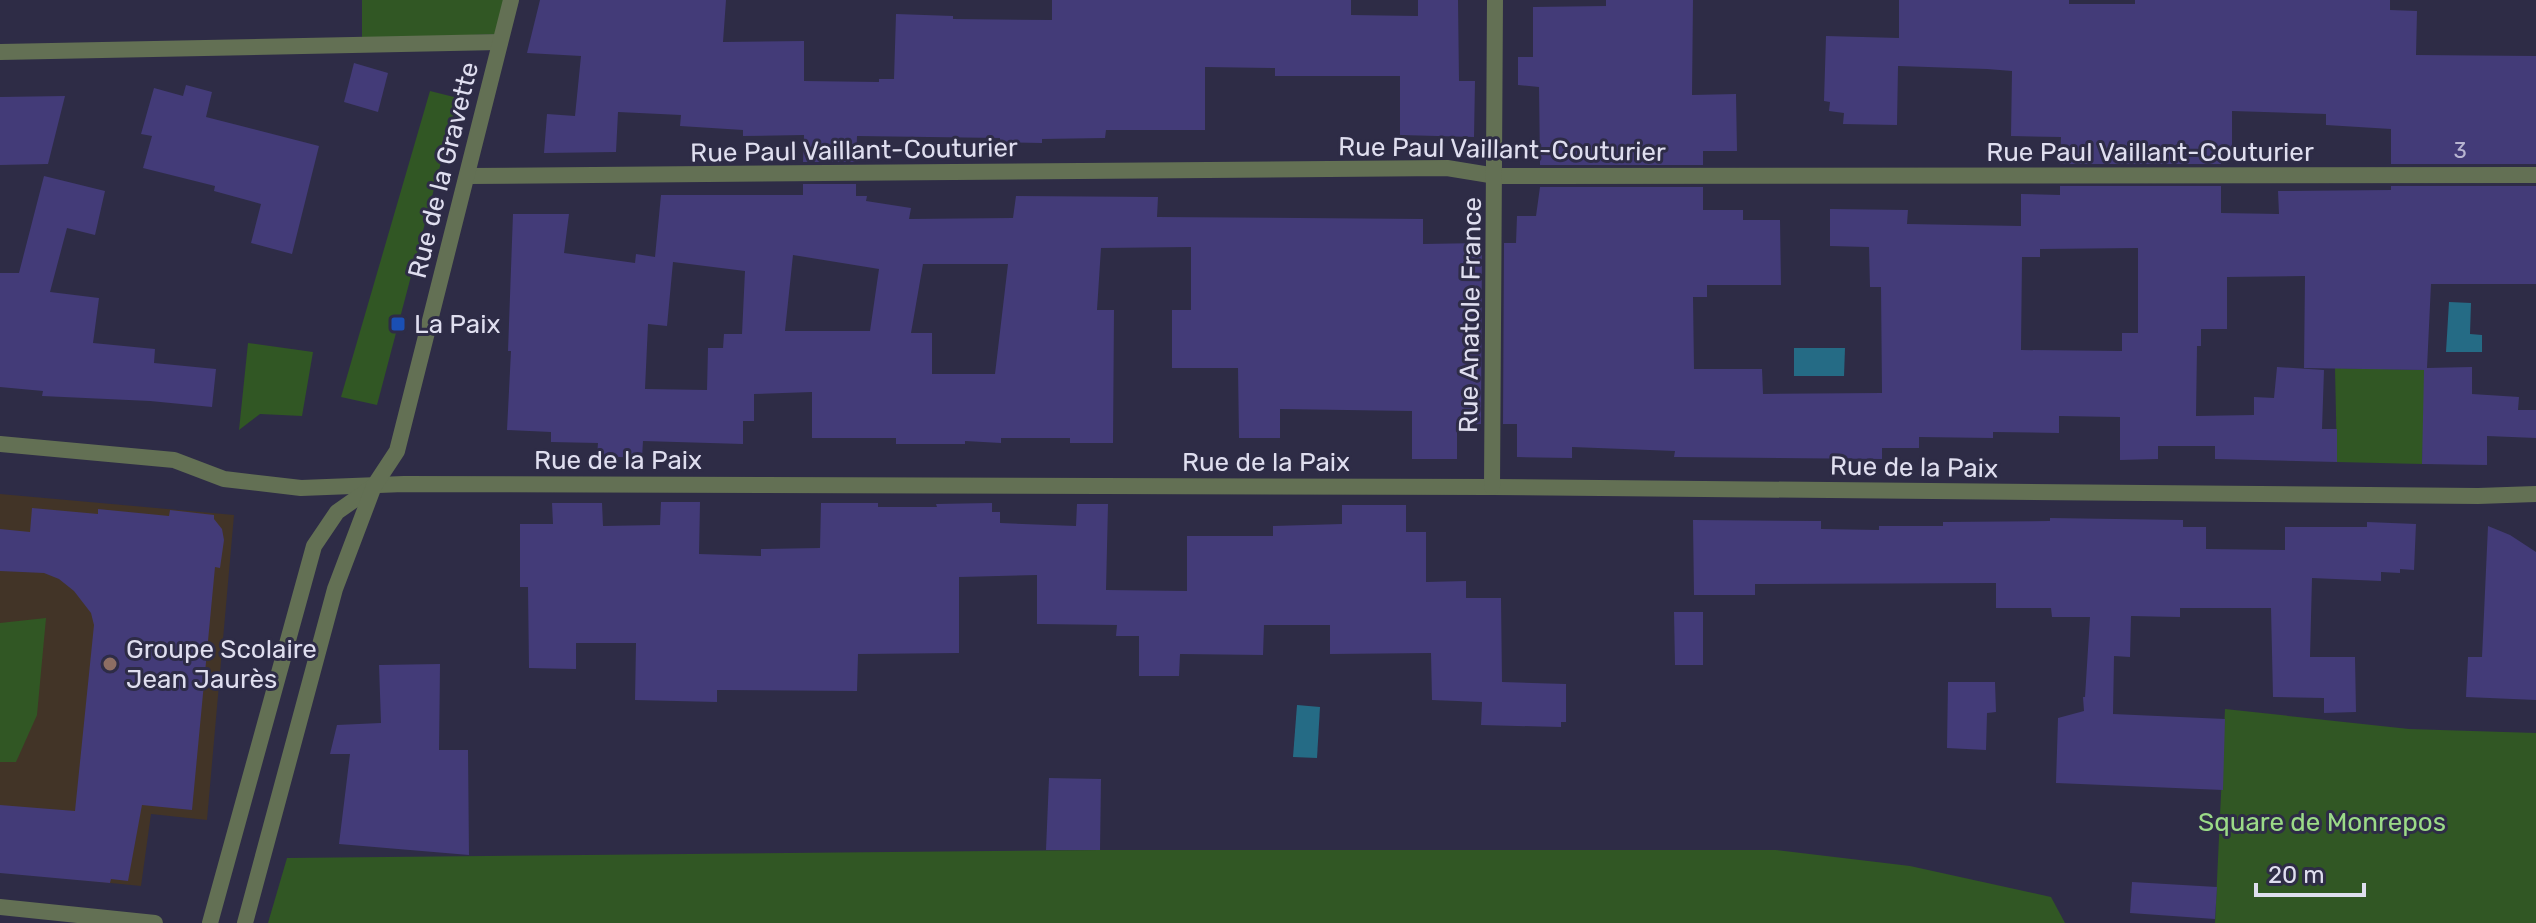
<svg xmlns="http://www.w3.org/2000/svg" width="2536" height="923" viewBox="0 0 2536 923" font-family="Rubik,sans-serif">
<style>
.education{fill:#423427}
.green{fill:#315724}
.water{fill:#256b85}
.building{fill:#433b78;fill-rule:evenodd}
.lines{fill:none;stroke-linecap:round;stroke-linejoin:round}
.minor{stroke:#637054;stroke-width:16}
.transit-dot{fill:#1a4fb4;stroke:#2e2c46;stroke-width:3}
.education-dot{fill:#8d6e63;stroke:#2e2c46;stroke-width:3}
.labels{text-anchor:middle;stroke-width:6;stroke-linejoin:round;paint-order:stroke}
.number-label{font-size:22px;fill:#b8b5d1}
.street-label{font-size:26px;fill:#dfdeef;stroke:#2e2c46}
.poi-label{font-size:26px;fill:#dfdeef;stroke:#2e2c46;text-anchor:start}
.park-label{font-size:26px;fill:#9bdb87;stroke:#2e2c46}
</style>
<rect width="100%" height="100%" fill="#2e2c46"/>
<path class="education" d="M0,494L234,515L207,820L151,814L141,886L0,872Z"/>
<g class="green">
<path d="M362,0H508L499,34L362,39Z"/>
<path d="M430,91L458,98L377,405L341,397Z"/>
<path d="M248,343L313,352L302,416L260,414L239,430Z"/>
<path d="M2335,368L2427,370L2422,464L2337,462Z"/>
<path d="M46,618L37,715L16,762H0V623Z"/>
<path d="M2225,709L2409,729L2536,733V923H2215Z"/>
<path d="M1100,850H1776L1910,866L2051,897L2065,923H268L287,858Z"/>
</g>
<g class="water">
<path d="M2449,302L2471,303L2470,334L2482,335V352H2446Z"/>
<path d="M1794,348H1845L1844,376H1794Z"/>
<path d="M1297,705L1320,707L1317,758L1293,757Z"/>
</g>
<g class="building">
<path d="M540,0H726L723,42L804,41V81L879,82V79H894L896,14L953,16V19L1052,20V0H1351V15L1418,16V0H1458L1459,81H1475L1474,137L1400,135V76H1275V68L1205,67V130H1106L1105,138L1042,139V143L1000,142V138L857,136L856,162H803L804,135L743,136V130L680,126L681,115L618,112L616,152L544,153L547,114L575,116L581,56L527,53Z"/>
<path d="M1606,0H1693L1692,95L1736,94L1737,151H1703V165H1540L1539,87L1518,85V57H1533V7L1606,6Z"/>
<path d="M1899,0H2069V4H2135V0H2390V10L2417,11L2416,55L2536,56V164H2391V129L2326,125V114L2232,111V151H2222L2221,164H2060L2061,137L2011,136L2012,71L1987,69L1898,66L1897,125L1843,124L1844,113L1829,111L1830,102L1824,101L1826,36L1899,38Z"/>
<path d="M354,63L388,73L378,112L344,102Z"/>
<path d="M186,85L212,92L206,117L319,146L292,254L251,243L261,204L214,191L215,186L143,168L152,136L141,134L154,88L183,96Z"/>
<path d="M65,96L48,164L0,165V97Z"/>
<path d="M44,176L105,191L95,235L67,228L50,292L99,298L93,343L155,349L154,363L216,369L212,407L150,401L42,396L43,391L0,387V273H19Z"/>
<path d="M803,184H856V196H867L866,201L911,208L909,219L1013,218L1016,196L1158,197L1157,217L1423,219V244L1482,243L1481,424L1457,425V459H1412V411L1280,409V438H1239L1238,368H1172V310H1191V247L1101,248L1097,310H1114L1113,443H1070V438H1001V443L965,441V444H896V438H812V392L754,394V421H743V444L643,441L642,458L597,456L598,443L551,442V432L507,430L511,351H508L513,214H569L564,253L635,263L636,254L655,257L661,195H803ZM793,255L879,269L870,331H785ZM673,262L745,271L742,334H724L723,348H708L707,390L645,389L648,324L667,326ZM923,264H1008L995,374H932V333H911Z"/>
<path d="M2060,186H2221V213L2279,214L2278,191L2391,190V186H2536V284H2431L2427,368L2472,367V394L2519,397L2518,410H2536V438L2487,436V465L2422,464L2424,370L2304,368L2305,276L2227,277V329H2201V346H2197L2196,416L2254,415V397L2274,398L2277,367L2324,370L2322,429H2337V462L2215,459V446H2158V459L2120,460V417L2059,416V433L1993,432V438L1919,437V448H1882V459L1674,457L1675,451L1572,447V458L1517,457V424H1503L1504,243H1516L1517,216H1536L1540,187H1703V210H1743V220H1780L1781,285H1707V297H1693L1694,369H1762L1763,394L1882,393L1881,287H1870L1869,247L1830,246V209L1908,210L1907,224L2021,226V194L2060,195ZM2138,248V333H2122V351L2021,350L2022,257H2040V249Z"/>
<path d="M661,502H700L699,554L761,556V549L820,548L821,503H878V507H937L936,504L992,503V512H1000V523L1076,526L1077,504H1108L1106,590L1187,591V536H1273V526L1342,524V505H1406V532H1426V582L1466,581V598H1501L1502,682L1566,684V722H1561V727L1481,725L1482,702L1432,700L1431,653L1330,654V625H1264L1263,655L1180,654L1179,676H1139V636H1116L1117,625L1037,624V575L959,577V653L858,654L857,691L717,690V702L635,700L636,643H576V669L529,668L528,587H520V524H553L552,503H602L603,526L660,525Z"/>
<path d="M32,508L98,514V509L169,516L170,510L214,515V519L222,529L224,540L220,568L215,567L192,810L142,805L128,881L111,879L110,883L0,873V805L75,811L94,625L91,613L74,591L59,579L44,573L0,571V529L30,532Z"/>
<path d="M2050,518L2183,520V527H2206V549L2285,550V527H2367V522L2416,524L2414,570L2400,569V573L2381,572V581L2312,578L2310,657H2355L2356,712L2324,713V698L2273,697L2271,608H2180V617L2131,616L2130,657L2114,656L2113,714L2225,719L2223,790L2056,783L2058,718L2084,711L2083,697H2085L2090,617H2052L2051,608H1996V583L1755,584V595H1694L1693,520L1821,521V529L1879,530V526H1943V522L2050,521Z"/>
<path d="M2488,526L2510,535L2536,552V700L2466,697L2468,657H2482Z"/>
<path d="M1674,612H1703V665H1675Z"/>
<path d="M440,664L439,750H468L469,855L339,844L350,754H330L337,725L381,723L379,665Z"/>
<path d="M1948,682H1995L1996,712L1987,713L1986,750L1947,748Z"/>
<path d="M1049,778L1101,779L1100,850H1046Z"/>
<path d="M2132,882L2217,887L2215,919L2130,913Z"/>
</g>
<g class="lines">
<g class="minor">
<path d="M0,52L500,42"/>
<path d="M468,176L1447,168L1496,176H1543L2536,175"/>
<path d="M0,444L174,460L224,479L301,488L404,484L1492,487L2478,496L2536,494"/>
<path d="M1492,487L1495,0"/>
<path d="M0,907L155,923"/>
<path d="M210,923L314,546L337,512L374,486"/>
<path d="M245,923L335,589L374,486L397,451L511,0"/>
</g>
</g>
<rect class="transit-dot" x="390" y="316" width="16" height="16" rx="4"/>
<circle class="education-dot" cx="110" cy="664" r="8"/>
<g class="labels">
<g class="number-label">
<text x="2460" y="158">3</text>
</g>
<g class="street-label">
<text transform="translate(1502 149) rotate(1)" y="9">Rue Paul Vaillant-Couturier</text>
<text transform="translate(854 150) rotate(-1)" y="9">Rue Paul Vaillant-Couturier</text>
<text x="2150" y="161">Rue Paul Vaillant-Couturier</text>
<text transform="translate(443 170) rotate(-76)" y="9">Rue de la Gravette</text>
<text transform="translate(1470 315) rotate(-89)" y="9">Rue Anatole France</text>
<text x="618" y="469">Rue de la Paix</text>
<text x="1266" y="471">Rue de la Paix</text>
<text transform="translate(1914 467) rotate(1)" y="9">Rue de la Paix</text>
</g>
<g class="poi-label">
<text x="414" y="333">La Paix</text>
<text x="126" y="658">Groupe Scolaire<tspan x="126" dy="30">Jean Jaurès</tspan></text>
</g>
<g class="park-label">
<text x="2322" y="831">Square de Monrepos</text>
</g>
</g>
<path d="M2256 883v12h108v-12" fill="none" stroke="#dfdeef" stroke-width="4"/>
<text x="2268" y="883" font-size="24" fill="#dfdeef" stroke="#2e2c46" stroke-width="6" paint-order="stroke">20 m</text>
</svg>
